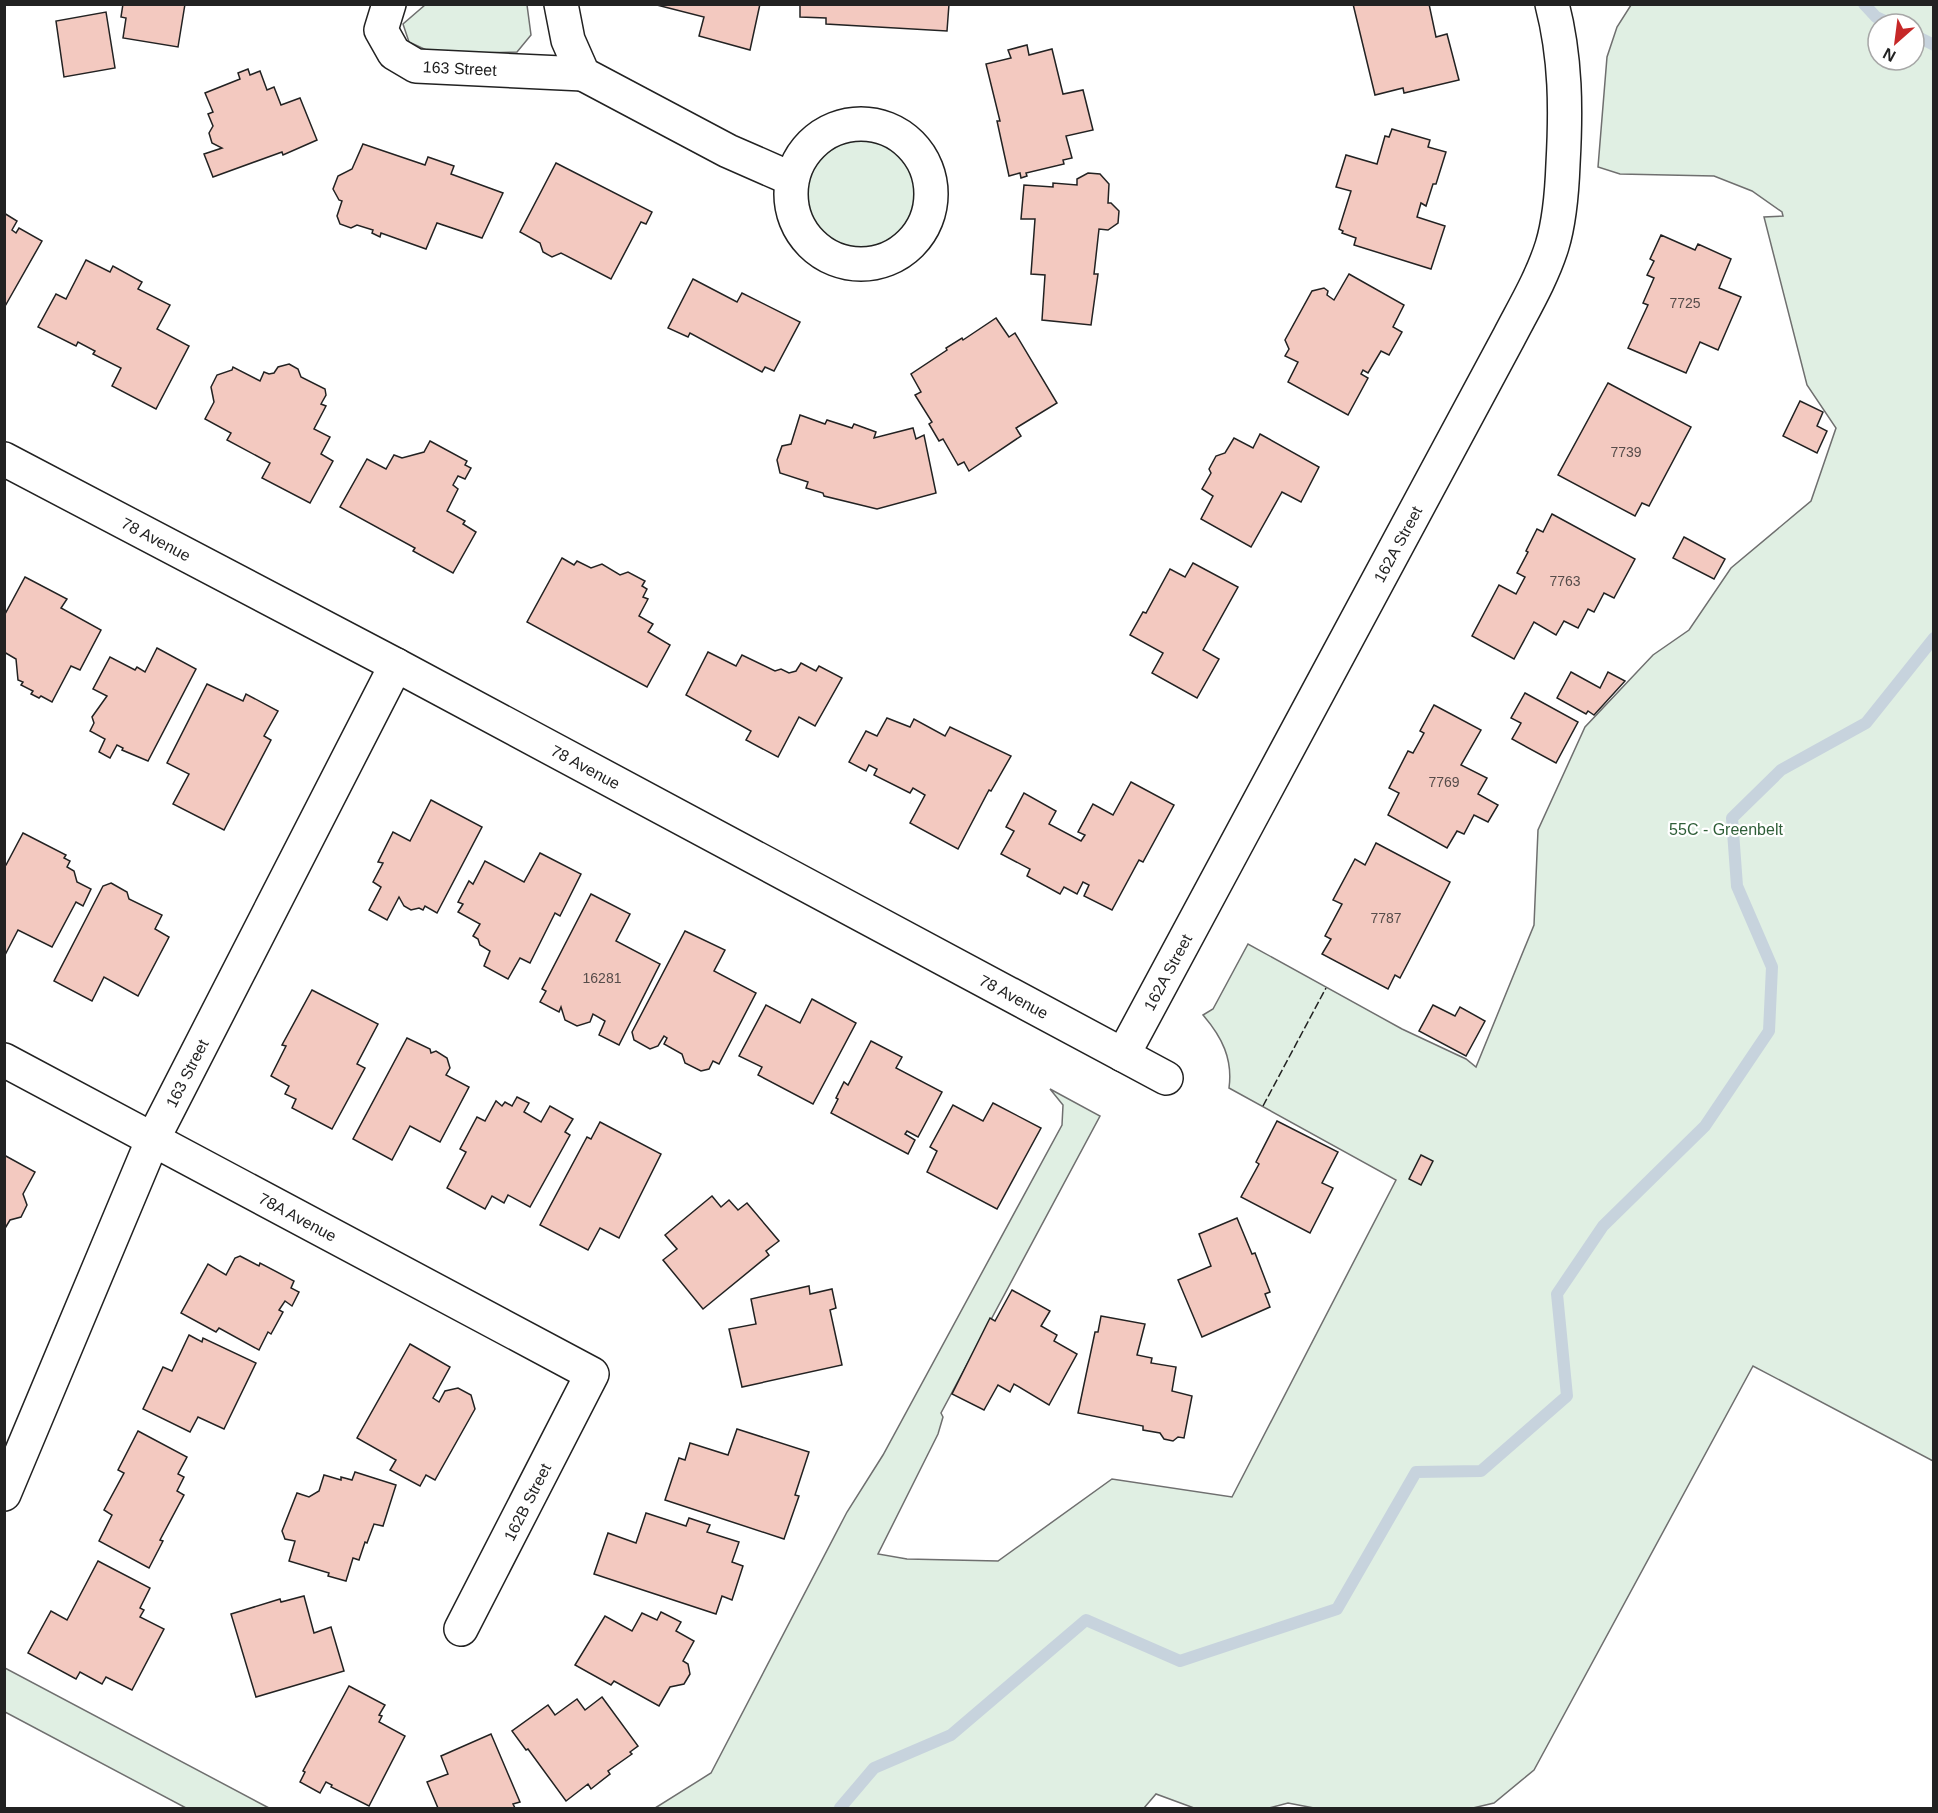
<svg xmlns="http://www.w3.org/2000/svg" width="1938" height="1813" viewBox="0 0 1938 1813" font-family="Helvetica,sans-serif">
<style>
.green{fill:#e0efe3;stroke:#6f6f6f;stroke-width:1.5;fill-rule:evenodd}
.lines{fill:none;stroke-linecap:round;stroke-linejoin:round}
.stream{stroke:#c7d3dd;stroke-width:12}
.building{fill:#f3c9c0;stroke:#222;stroke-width:1.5}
.minor-casing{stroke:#222;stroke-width:36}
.minor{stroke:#fff;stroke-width:33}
.fence{stroke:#222;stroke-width:1.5;stroke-dasharray:8 3;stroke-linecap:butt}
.labels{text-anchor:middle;stroke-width:4.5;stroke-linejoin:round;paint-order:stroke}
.number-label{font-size:14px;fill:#564c4a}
.street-label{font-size:16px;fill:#222;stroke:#fff}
.park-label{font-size:16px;fill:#2f5e38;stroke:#fff}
</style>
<rect width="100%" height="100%" fill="#fff"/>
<g class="green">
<path d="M425,5H527L531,35L517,52L435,54L409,42L403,24Z"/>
<path d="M1631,5H1933V1461L1753,1366L1534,1770L1494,1803L1473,1808H1314L1288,1803L1269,1808H1194L1156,1794L1144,1808H655L711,1773L847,1512L883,1455L1062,1125L1063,1105L1050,1089L1100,1116L941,1413L943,1417L938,1434L878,1554L907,1559L998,1561L1112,1479L1232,1497L1396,1180L1229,1088C1233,1059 1222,1037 1203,1015L1213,1009L1248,944L1402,1029L1466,1059L1476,1067L1534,925L1538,830L1585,727L1653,655L1689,630L1731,568L1811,501L1836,428L1807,385L1764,217L1783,216L1782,212L1752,191L1714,176L1620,174L1598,167L1607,57L1617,27ZM1878,24H1914V60H1878Z"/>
<circle cx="860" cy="193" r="58"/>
<path d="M4,1668H5L269,1808H186L5,1712Z"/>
</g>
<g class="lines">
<g class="stream">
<path d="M1864,4L1876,17L1891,24"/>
<path d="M1914,35L1934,45"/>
<path d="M840,1808L874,1768L951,1735L1086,1620L1180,1661L1337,1609L1416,1472L1481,1471L1567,1396L1557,1294L1603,1226L1705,1126L1769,1031L1772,967L1737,886L1732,818L1781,770L1866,723L1934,638"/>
</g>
</g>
<g class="building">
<path d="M123,4H185L178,47L123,38L126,18L121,17Z"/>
<path d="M653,4H760L750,50L699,36L704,17Z"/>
<path d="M800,4H949L947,31L826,24V18L800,17Z"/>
<path d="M1353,4H1429L1436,37L1447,34L1459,80L1404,93L1403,88L1375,95Z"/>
<path d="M106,12L115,68L64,77L56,21Z"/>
<path d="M1027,45L1029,55L1052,49L1063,94L1083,90L1093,130L1066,136L1072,158L1063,160L1064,164L1026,173L1027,176L1021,178L1020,173L1009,176L997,121H1000L986,64L1011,58L1008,50Z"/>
<path d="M248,69L250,75L260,71L267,90L274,87L281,105L300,98L317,140L283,155L282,152L213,177L204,154L222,148L212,143L209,133L213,126L208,114L213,112L205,93L240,79L238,73Z"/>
<path d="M1392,129L1430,140L1428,147L1446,152L1436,184H1433L1426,206L1421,203L1417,217L1445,226L1431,269L1354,245L1356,238L1342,233L1343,231L1339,229L1351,191L1336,187L1346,155L1377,164L1385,136L1389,137Z"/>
<path d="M363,144L425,165L428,157L454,166L451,174L503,193L482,238L437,223L426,249L381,233L380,237L372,233L373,230L357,225L351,228L340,224L337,216L342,201L339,200L333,189L338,176L352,169Z"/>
<path d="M556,163L652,212L646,224L641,222L611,279L561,253L552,257L543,252L540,243L520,232Z"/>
<path d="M1088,173L1100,174L1109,184L1108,203H1111L1119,211L1118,223L1108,230L1099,229L1094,274H1098L1091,325L1042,320L1045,275L1031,274L1035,219H1021L1024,185L1053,187V183L1077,185V179Z"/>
<path d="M4,213L17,221L12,230L16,233L19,228L42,241L4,308Z"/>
<path d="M1661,235L1695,250L1698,244L1731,259L1719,288L1741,297L1718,350L1700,342L1686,373L1628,348L1648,305L1643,303L1654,278L1647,275L1654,261L1650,259Z"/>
<path d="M86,260L110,272L113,266L142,282L138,289L170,305L157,329L189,346L156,409L112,386L121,368L93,354L95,351L78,342L76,346L38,327L56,294L66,299Z"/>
<path d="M1349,274L1404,305L1393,327L1402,332L1389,355L1381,351L1368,373L1363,370L1361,374L1368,378L1348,415L1288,382L1298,362L1285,356L1289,349L1285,340L1312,291L1324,288L1328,291L1327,295L1334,300Z"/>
<path d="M693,279L737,302L742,293L800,322L774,371L765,367L762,372L690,333L688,337L668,328Z"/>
<path d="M996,318L1009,337L1015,333L1057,403L1016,428L1021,436L969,471L964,462L958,465L943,439L939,441L929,424L932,422L915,395L921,392L911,374L947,350L946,348L962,338L963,340Z"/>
<path d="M289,364L298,369L301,377L325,389L326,395L321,404L326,406L314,429L330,437L321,454L333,461L310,503L262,478L270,463L227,440L231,433L205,419L214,402L211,387L217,375L232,370L233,367L260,381L264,372L269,374L274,373L278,367Z"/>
<path d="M1608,383L1691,427L1649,506L1642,503L1635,516L1558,475Z"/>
<path d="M1800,401L1823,412L1817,426L1827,431L1817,453L1783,436Z"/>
<path d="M800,415L825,424L827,420L852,428L854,424L876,432L874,438L913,428L916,439L924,435L936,493L877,509L824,496L823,493L806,488L808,482L780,473L777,460L782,446L791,444Z"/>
<path d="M1260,434L1319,467L1301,502L1282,492L1251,547L1201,519L1213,496L1202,489L1211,473L1209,469L1216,456L1225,453L1234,438L1253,448Z"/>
<path d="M430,441L467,461L465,465L471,468L465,479L458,476L453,485L458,489L447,511L465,521L463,524L476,532L453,573L413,551L415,548L340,507L367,459L386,469L394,455L402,458L424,452Z"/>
<path d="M1552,514L1635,559L1614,598L1604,593L1594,612L1588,609L1578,628L1564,621L1556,635L1534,622L1514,659L1472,636L1499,585L1516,594L1525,577L1517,573L1528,552L1526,551L1537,529L1543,532Z"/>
<path d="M1684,537L1725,559L1714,579L1673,558Z"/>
<path d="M562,558L574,565L577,561L591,568L602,564L620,575L628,572L645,581L642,586L647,589L643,597L648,599L639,616L653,624L648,632L670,645L647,687L527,622Z"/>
<path d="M1193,563L1238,587L1203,650L1219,659L1197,698L1152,673L1163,653L1130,635L1143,612L1146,613L1170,569L1185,577Z"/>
<path d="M25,577L67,599L61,608L101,630L80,670L71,666L52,702L41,696L39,698L31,694L33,691L21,685L23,682L18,680L16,659L4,652V616Z"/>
<path d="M157,648L196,669L148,761L122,750L123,748L117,745L110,758L99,752L105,739L90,731L94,723L92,717L107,696L93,689L110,657L135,670L137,667L145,672Z"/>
<path d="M708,652L736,666L742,655L775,671L781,669L789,673L796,671L801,663L816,671L819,666L842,678L815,726L799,717L778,757L746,740L751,731L686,695Z"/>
<path d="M1571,672L1600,688L1608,672L1625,681L1594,715L1588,711L1586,714L1557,698Z"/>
<path d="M207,684L243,701L246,694L278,711L264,736L271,740L224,830L173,804L189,774L167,763Z"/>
<path d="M1525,693L1578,722L1556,763L1512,739L1521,723L1511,718Z"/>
<path d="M1434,705L1481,730L1461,765L1487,778L1478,794L1498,805L1488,822L1474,815L1464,834L1457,831L1447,848L1388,815L1399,793L1389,788L1408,751L1413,753L1424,733L1420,731Z"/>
<path d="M887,718L910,727L914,719L945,736L950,727L1011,756L991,791L989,790L958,849L910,823L925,795L913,788L910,793L874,775L877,769L869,765L866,771L849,762L866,731L877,736Z"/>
<path d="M1131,782L1174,805L1143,862L1139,860L1112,910L1084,896L1089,885L1083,882L1077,894L1064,887L1060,894L1027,876L1030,869L1001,854L1014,831L1006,827L1024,793L1056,811L1049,824L1081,841L1085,835L1078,832L1093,804L1113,815Z"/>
<path d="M431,800L482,827L437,913L425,906L423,910L419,908L411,910L404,906L399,897L387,920L369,910L381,887L373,882L383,863L378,862L393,832L410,841Z"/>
<path d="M23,833L66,855L64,858L70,861L67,867L74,871L77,882L91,889L83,906L76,902L52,947L18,930L5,955L4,865H6Z"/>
<path d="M1376,843L1450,882L1400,978L1395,975L1388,989L1322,954L1331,939L1325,936L1342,904L1333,900L1355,859L1365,865Z"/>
<path d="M540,853L581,874L560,916L555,913L530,963L520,958L508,979L484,966L490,951L480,945L478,939L473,936L480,924L458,912L463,904L458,902L469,881L473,884L485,861L524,882Z"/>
<path d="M111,883L127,892L129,899L162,915L155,929L169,937L138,996L104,977L92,1001L54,981L103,886Z"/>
<path d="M591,894L630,914L616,941L660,964L619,1045L599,1035L605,1021L593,1014L590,1022L577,1026L565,1020L561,1007L559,1012L540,1002L546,991L542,989Z"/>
<path d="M685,931L725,950L714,971L756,993L719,1064L713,1061L709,1069L701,1071L685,1063L682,1054L664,1044L667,1038L664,1036L658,1046L650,1049L634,1040L632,1032Z"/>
<path d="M312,990L378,1024L357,1064L365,1068L332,1129L292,1108L296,1099L285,1094L289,1086L271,1076L286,1046L282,1045Z"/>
<path d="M812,999L856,1023L813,1104L758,1075L762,1067L739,1056L766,1005L800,1023Z"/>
<path d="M1433,1005L1455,1016L1460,1007L1485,1021L1466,1056L1419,1031Z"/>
<path d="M407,1038L430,1049L431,1053L436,1051L447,1058L450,1068L446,1075L469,1087L440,1142L410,1126L392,1160L353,1139Z"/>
<path d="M871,1041L902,1057L896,1068L942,1092L918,1137L907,1131L905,1134L915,1140L908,1154L831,1113L838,1099L836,1098L844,1082L848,1085Z"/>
<path d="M517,1097L529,1103L524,1112L541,1122L550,1106L573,1119L565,1132L570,1135L530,1207L508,1195L504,1203L492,1196L485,1209L447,1188L466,1152L460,1149L477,1117L485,1121L496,1101L502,1106L505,1102L512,1106Z"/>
<path d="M993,1103L1041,1128L997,1209L927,1172L937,1151L930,1147L953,1105L983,1121Z"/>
<path d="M1277,1121L1338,1152L1322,1183L1333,1188L1310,1233L1241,1197L1259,1164L1256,1162Z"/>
<path d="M600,1122L661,1154L619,1238L600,1228L588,1250L540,1225L587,1137L591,1139Z"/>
<path d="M4,1155L35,1172L23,1194L27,1205L21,1217L10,1220L4,1230Z"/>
<path d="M1421,1155L1433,1161L1421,1185L1409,1179Z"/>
<path d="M712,1196L721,1207L729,1200L738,1210L747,1203L779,1241L766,1251L769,1255L703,1309L663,1260L677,1249L665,1235Z"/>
<path d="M1237,1218L1252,1254L1255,1253L1270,1292L1265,1294L1270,1307L1202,1337L1178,1280L1211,1266L1199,1234Z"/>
<path d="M240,1256L259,1266L260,1263L294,1281L291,1288L299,1292L292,1306L285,1301L279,1310L283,1312L271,1334L268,1332L259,1350L219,1328L216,1332L181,1313L208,1264L226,1275L235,1258Z"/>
<path d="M809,1286L810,1294L832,1289L836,1308L830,1310L842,1365L742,1387L729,1329L756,1324L751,1299Z"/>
<path d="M1012,1290L1050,1311L1041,1326L1057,1335L1054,1341L1077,1354L1049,1405L1014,1384L1010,1392L998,1385L984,1410L952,1394L990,1318L995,1321Z"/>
<path d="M1101,1316L1145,1324L1137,1355L1152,1358L1151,1363L1176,1367L1172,1391L1192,1396L1184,1438L1178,1437L1173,1441L1164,1439L1160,1433L1143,1430V1426L1078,1413L1095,1332H1098Z"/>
<path d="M189,1335L202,1342L203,1338L256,1363L224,1429L198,1417L190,1432L143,1409L163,1367L172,1371Z"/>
<path d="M410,1344L450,1367L433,1398L439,1402L445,1391L458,1388L471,1395L475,1409L435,1480L426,1475L420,1486L390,1470L396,1460L357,1438Z"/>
<path d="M737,1429L809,1452L795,1495L799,1496L784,1539L665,1500L679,1458L685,1460L690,1443L728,1455Z"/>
<path d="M138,1431L187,1457L178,1474L184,1477L177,1491L184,1495L160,1540L163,1541L149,1568L99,1541L112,1515L104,1510L124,1473L118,1470Z"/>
<path d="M355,1472L396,1485L383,1526L374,1524L367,1543L365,1542L359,1560L353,1558L346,1581L328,1576L329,1573L289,1561L295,1541L285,1539L282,1531L297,1493L309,1497L319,1491L324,1475L341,1480V1477L352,1480Z"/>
<path d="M646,1513L686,1526L689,1518L710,1525L707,1532L739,1542L732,1562L743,1566L732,1600L722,1596L716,1614L594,1574L608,1533L636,1543Z"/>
<path d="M98,1561L150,1588L140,1608L144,1610L140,1617L164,1629L132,1690L106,1677L102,1684L80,1672L76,1679L28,1653L51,1611L67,1620Z"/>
<path d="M304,1596L314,1633L331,1627L344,1671L256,1697L231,1614L280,1599L281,1602Z"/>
<path d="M661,1612L681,1622L676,1631L694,1641L683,1661L688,1664L690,1674L684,1684L670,1687L659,1706L614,1681L611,1685L575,1665L605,1616L632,1631L642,1613L657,1620Z"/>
<path d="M349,1686L385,1705L379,1715L382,1716L379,1722L405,1736L369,1806L331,1787L332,1785L326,1782L320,1793L300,1782L305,1772L303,1771Z"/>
<path d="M602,1697L638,1746L630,1752L632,1754L608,1771L610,1774L591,1789L588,1784L566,1801L528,1749L526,1750L512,1731L548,1705L555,1715L577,1699L585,1710Z"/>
<path d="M491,1734L520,1802L513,1804L515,1808H438L427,1782L448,1774L441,1756Z"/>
</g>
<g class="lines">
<defs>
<g id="minor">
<path id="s1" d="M389,4L381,30L394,53L416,66L583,74"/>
<path d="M561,4L568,40L583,74L728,151L792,179"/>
<circle cx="861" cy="194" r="70"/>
<path id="s2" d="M4,459L396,665L1166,1078"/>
<path id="s3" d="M1123,1055L1509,337C1524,308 1542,278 1552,246C1560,220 1562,191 1563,164C1566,110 1566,58 1552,4"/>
<path id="s4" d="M4,1060L592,1374L461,1629"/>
<path id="s5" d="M4,1494L153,1139L396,665"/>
</g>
</defs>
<use href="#minor" class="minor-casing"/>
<use href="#minor" class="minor"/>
<path class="fence" d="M1263,1106L1326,988"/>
</g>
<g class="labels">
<g class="number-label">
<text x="1685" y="308">7725</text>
<text x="1626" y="457">7739</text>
<text x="1565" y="586">7763</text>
<text x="1444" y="787">7769</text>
<text x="1386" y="923">7787</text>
<text x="602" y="983">16281</text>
</g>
<g class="street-label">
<text dy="6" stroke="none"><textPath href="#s1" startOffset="123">163 Street</textPath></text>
<text dy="6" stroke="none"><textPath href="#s2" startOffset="172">78 Avenue</textPath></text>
<text dy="6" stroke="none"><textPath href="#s3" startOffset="580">162A Street</textPath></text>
<text dy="6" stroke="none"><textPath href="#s2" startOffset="658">78 Avenue</textPath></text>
<text dy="6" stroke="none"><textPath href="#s3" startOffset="94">162A Street</textPath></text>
<text dy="6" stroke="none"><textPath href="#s2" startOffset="1144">78 Avenue</textPath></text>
<text dy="6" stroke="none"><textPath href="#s5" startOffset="459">163 Street</textPath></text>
<text dy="6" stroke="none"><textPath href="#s4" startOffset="333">78A Avenue</textPath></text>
<text transform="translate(527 1502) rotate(-63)" y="6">162B Street</text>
</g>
<g class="park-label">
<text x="1726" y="835">55C - Greenbelt</text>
</g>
</g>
<rect width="1938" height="1813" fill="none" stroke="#222222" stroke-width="12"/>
<g transform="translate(1896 42) rotate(208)"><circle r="28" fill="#ffffff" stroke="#a7a7a7" stroke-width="1.5"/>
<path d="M0-4.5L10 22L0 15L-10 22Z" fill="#c62828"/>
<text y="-9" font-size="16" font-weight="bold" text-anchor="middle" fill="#222222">N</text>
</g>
</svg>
